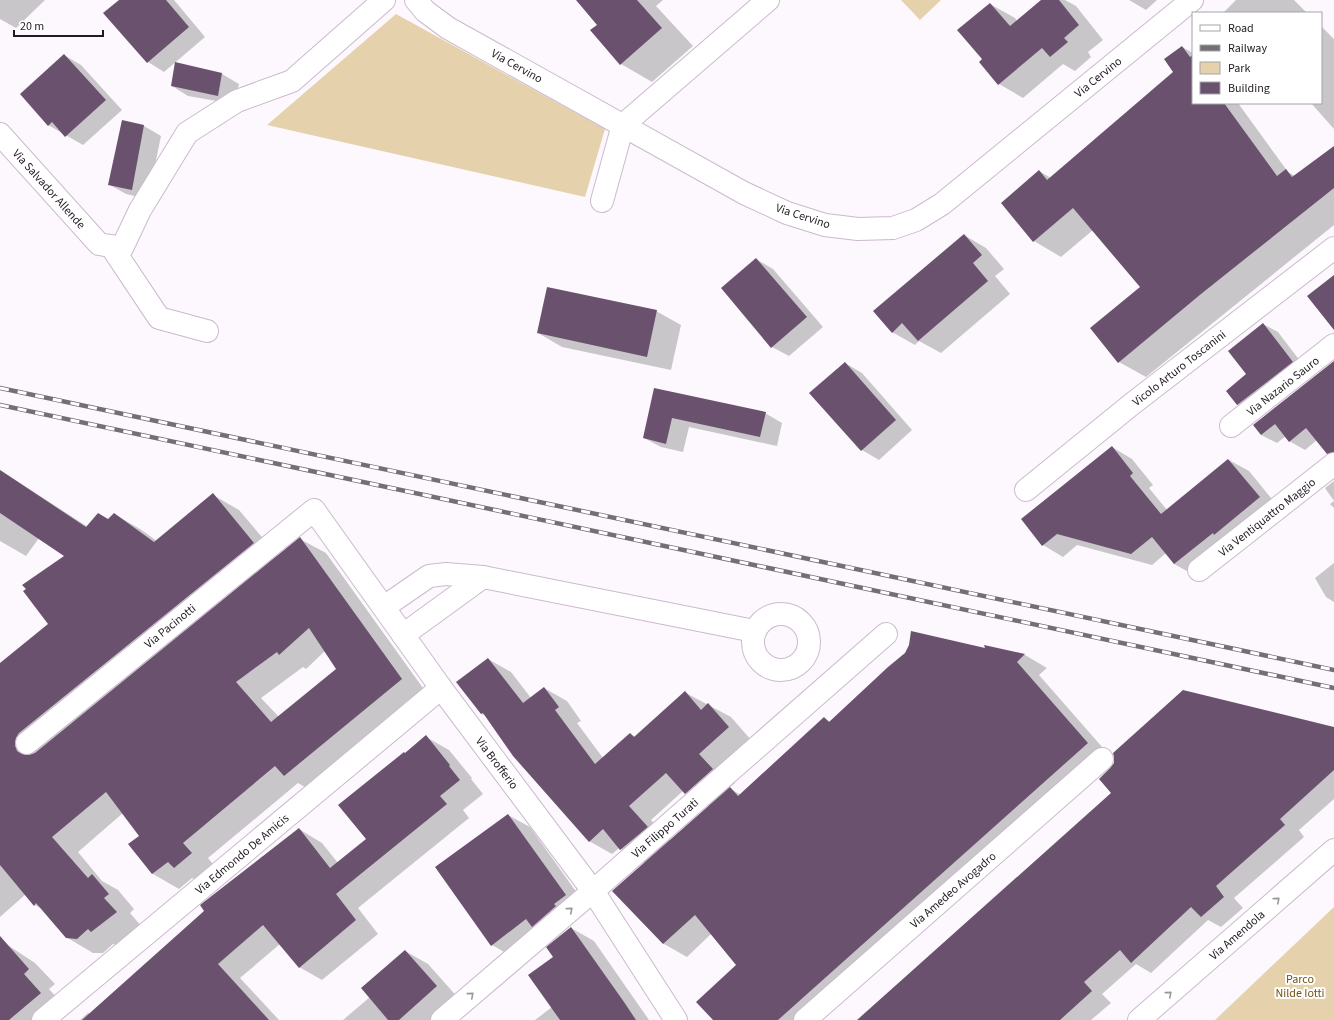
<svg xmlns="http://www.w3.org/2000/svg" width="1334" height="1020" viewBox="0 0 1334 1020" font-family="'Source Sans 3',sans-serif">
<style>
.green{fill:#e5d2ad}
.shadow{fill:#0003;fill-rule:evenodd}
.building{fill:#6a526f;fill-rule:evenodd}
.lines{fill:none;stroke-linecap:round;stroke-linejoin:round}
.minor-casing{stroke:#ccb9cf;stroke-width:24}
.minor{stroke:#fff;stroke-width:22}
.rail-casing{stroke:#746e75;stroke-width:4.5}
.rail{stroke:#fff;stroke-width:3;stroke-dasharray:9;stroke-linecap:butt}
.oneway{stroke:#9b989c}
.labels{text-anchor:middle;stroke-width:4;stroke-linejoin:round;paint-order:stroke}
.street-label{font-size:12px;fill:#211a22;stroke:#fff}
.park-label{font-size:12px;fill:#6e5315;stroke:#fff}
</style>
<rect width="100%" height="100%" fill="#fcf8fd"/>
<g class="green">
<path d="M901,0H941L920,20Z"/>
<path d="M396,14L605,129L585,197L267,125Z"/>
<path d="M1334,907V1020H1215Z"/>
</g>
<g class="shadow">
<path d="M0,0H45L16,28L0,19Z"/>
<path d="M120,0H174L205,37L164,72L148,62L105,13Z"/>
<path d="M577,0H663L656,6L693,46L652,82L621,64L598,25Z"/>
<path d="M1042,0H1065L1076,6L1103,40L1088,52L1091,57L1075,71L1063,64L1023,98L999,84L983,59L990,4L1015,18L1017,21Z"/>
<path d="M1129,0H1157L1146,10Z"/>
<path d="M1236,0H1294L1307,13H1223Z"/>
<path d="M1321,26L1334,39V129L1311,103H1321Z"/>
<path d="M1182,47L1193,53V103H1238L1288,172L1295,176L1334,147V225L1146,377L1119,362L1142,287L1093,230L1061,257L1034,241L1039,171L1051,178L1174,73Z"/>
<path d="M64,55L81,65L122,110L83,145L48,125Z"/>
<path d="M176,64L222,74L239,84L234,104L188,96L172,86Z"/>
<path d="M122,121L144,126L161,136L148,199L126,194L110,185Z"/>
<path d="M964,235L986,248L1004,269L995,276L1010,294L941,353L919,341L915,345L892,332Z"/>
<path d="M756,259L773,269L823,327L789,356L772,347Z"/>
<path d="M656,311L681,325L671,370L562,347L538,333Z"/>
<path d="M1263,324L1278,332L1307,370L1253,413L1238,405L1227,391L1248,374Z"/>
<path d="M1334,362V457L1328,453L1317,440L1305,450L1289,441L1286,436L1277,443L1261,435Z"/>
<path d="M845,363L862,373L912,430L879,460L862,450L811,393Z"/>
<path d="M655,389L765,413L782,423L777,446L689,427L683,452L661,447L644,438Z"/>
<path d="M1112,447L1132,459L1153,485L1149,488L1167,510L1229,460L1249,471L1280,509L1194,575L1174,564L1166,553L1152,565L1077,545L1063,557L1043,545Z"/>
<path d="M0,470L88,527L108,520L114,514L140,529L157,541L213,495L239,510L278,556L300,539L326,553L428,695L310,790L298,783L208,858L217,869L200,882L192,878L179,889L153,874L130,844L141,836L123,813L78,852L102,881L118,890L134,909L130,913L142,927L118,946L113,944L103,953H93L66,937L42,909L35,905L26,894L0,917V664L49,624L66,556L39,538L26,556L0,541ZM325,651L338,669L279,717L261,698L303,667L306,669Z"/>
<path d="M1334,481V501L1325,488Z"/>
<path d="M1334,501V508L1330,504Z"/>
<path d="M1334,563V602L1326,597L1315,578Z"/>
<path d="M986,646L1025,655L1047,668L1039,675L1110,756L815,1020H714L738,965L711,934L687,957L664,944L614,891L645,863L619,848L612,854L589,841L486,716L482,714L458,682L488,659L511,672L531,698L544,688L567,701L581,721L577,723L603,758L630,734L636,737L686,693L731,717L752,741L721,768L735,783L729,788L741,795L824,718L831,722L986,649ZM683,791L709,807L670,841L651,820Z"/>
<path d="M1334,728V799L1299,830L1304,837L1234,898L1243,908L1221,927L1208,920L1151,973L1136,964L1102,994L1111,1003L1091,1020H859Z"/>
<path d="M426,737L449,750L472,778L471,779L483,794L463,810L469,818L358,908L378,934L322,980L299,967L280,944L240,978L279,1020H80L88,1013L90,1014L299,829L322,843L338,863L367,840L406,754Z"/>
<path d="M508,815L530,827L587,907L513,957L492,945Z"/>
<path d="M571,928L594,941L649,1020H535L552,1007L554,957Z"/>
<path d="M0,940L35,963L55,984L49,989L66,1008L52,1020H0Z"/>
<path d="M405,951L428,964L460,1000L437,1020H343L370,997Z"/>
</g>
<g class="building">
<path d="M119,0H166L189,27L147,63L103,13Z"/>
<path d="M576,0H637L662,28L620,65L590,30L597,25Z"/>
<path d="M1041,0H1059L1079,25L1064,38L1068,42L1050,57L1042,48L998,85L979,62L982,59L957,30L990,3L1010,26Z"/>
<path d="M1182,46L1190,57L1193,55V103H1224L1277,176L1286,169L1292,177L1334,146V188L1201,294L1118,363L1090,328L1140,287L1073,208L1033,242L1001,203L1039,170L1047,180L1173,72L1164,59Z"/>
<path d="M64,54L106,100L65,137L52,122L48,126L20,94Z"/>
<path d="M175,62L222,73L218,96L171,86Z"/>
<path d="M122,120L144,125L132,190L108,185Z"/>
<path d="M964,234L982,255L973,263L988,281L918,341L902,323L892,333L873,311Z"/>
<path d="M756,258L807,317L771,348L721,288Z"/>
<path d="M1334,275V330L1307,296Z"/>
<path d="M547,287L657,310L647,357L537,333Z"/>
<path d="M1263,323L1293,362L1237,405L1226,391L1246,374L1228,351Z"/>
<path d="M1334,361V452L1327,454L1306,428L1289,442L1275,424L1261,435L1253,425Z"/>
<path d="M845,362L896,420L861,451L809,393Z"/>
<path d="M654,388L766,412L760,437L672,418L666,444L643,438Z"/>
<path d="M1112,446L1133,473L1130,476L1161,514L1228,459L1260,497L1214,535L1213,533L1174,564L1152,537L1131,554L1057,534L1042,546L1021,519Z"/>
<path d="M0,470L86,527L98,513L108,519L114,513L154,542L213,493L254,543L19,733L16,738L15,745L17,751L22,754L29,755L35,753L300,537L402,679L284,776L275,766L183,843L192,853L174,868L168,862L152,874L128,844L139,836L106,792L52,837L88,878L92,874L109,894L104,898L117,912L91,932L88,929L77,939L66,938L36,903L34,906L0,865V663L48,624L23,591L26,589L22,585L64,556L0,513ZM309,628L336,669L271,722L236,682L277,652L279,655Z"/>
<path d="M911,631L985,648L984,645L1025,654L1017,662L1088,743L778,1020H713L696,1002L736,965L695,915L663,944L612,891L730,787L738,796L824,717L829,722L888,667L905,653L909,645Z"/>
<path d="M488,658L523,703L544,687L559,707L555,710L595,764L630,733L634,737L685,691L701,710L708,703L729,727L699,754L713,769L685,794L666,773L629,806L648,827L620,850L603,829L589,842L513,756L483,713L481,714L456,682Z"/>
<path d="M1183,690L1334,727V770L1280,819L1285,825L1216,886L1224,897L1201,917L1191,907L1131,963L1120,950L1084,982L1092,991L1060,1020H857L1111,793L1099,779L1110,768L1114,763V757L1113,753Z"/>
<path d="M426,735L450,765L449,766L460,780L440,796L447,804L336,894L356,920L299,968L263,925L218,964L269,1020H82L204,911L200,905L299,828L330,868L366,839L338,805L404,752L405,753Z"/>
<path d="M508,814L566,895L554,904L556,906L532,927L526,919L491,946L435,867Z"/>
<path d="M571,927L624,1002L636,1020H560L528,975L553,957L546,947Z"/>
<path d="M0,936L29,969L24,974L41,993L9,1020H0Z"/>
<path d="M405,950L437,986L399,1020H388L361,988Z"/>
</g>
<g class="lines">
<defs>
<g id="minor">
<path d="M416,0L425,11L448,28L744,193L787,213L825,225L858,229L893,228L916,220L942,204L1192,0"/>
<path d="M0,134L99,244L122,248L140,210L187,133L237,101L292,81L384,0"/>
<path d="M602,201L623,125L768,0"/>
<path d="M111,246L159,318L207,331"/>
<path d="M1231,426L1334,345"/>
<path d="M1026,490L1132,404L1334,248"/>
<path d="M1199,570L1334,464"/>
<path d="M384,607L429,576L446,574L483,577L754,631"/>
<circle cx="781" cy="642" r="28"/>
<path d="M403,635L483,577"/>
<path d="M27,743L314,510L441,688L593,891L676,1020"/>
<path d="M43,1020L441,688"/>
<path d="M442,1020L593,891L886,634"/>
<path d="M805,1020L1102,759"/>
<path d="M1139,1020L1334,850"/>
</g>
</defs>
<use href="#minor" class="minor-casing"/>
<use href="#minor" class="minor"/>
<defs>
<g id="rail">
<path d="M0,388L1334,670"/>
<path d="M0,405L1334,688"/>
</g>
</defs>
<use href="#rail" class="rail-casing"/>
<use href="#rail" class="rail"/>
</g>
<defs><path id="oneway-chevron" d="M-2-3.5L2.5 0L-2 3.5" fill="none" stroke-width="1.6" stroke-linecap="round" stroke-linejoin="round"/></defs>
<g class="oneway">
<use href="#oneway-chevron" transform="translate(1277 900) rotate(-41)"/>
<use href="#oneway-chevron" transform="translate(570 910) rotate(-41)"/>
<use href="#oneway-chevron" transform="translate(1169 994) rotate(-41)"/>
<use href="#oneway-chevron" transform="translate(471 995) rotate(-41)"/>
</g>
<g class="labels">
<g class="street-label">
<text transform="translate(517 66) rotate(29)" y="4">Via Cervino</text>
<text transform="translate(1098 77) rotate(-39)" y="4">Via Cervino</text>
<text transform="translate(49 189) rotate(48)" y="4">Via Salvador Allende</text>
<text transform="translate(803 216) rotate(18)" y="4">Via Cervino</text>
<text transform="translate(1179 368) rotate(-38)" y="4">Vicolo Arturo Toscanini</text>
<text transform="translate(1283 386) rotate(-38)" y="4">Via Nazario Sauro</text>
<text transform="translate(1267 517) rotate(-38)" y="4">Via Ventiquattro Maggio</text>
<text transform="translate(170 626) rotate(-39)" y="4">Via Pacinotti</text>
<text transform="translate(497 763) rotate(53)" y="4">Via Brofferio</text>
<text transform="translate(665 828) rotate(-41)" y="4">Via Filippo Turati</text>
<text transform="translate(242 854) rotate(-40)" y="4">Via Edmondo De Amicis</text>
<text transform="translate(953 890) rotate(-41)" y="4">Via Amedeo Avogadro</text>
<text transform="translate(1237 935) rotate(-41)" y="4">Via Amendola</text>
</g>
<g class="park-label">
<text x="1300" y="983">Parco<tspan x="1300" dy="14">Nilde Iotti</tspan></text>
</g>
</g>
<rect x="1192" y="12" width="130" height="92" fill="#ffffff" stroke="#a6a3a7"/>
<rect x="1200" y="25" width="20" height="6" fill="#ffffff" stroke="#a6a3a7"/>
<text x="1228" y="32" font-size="12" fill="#211a22">Road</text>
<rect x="1200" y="45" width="20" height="6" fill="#746e75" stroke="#a6a3a7"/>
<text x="1228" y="52" font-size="12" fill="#211a22">Railway</text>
<rect x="1200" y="62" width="20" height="12" fill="#e5d2ad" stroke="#a6a3a7"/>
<text x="1228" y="72" font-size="12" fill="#211a22">Park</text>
<rect x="1200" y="82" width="20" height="12" fill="#6a526f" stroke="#a6a3a7"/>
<text x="1228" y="92" font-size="12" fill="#211a22">Building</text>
<path d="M14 30v6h89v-6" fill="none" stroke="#211a22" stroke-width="2"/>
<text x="20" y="30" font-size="12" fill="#211a22" stroke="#ffffff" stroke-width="3" paint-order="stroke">20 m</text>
</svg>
